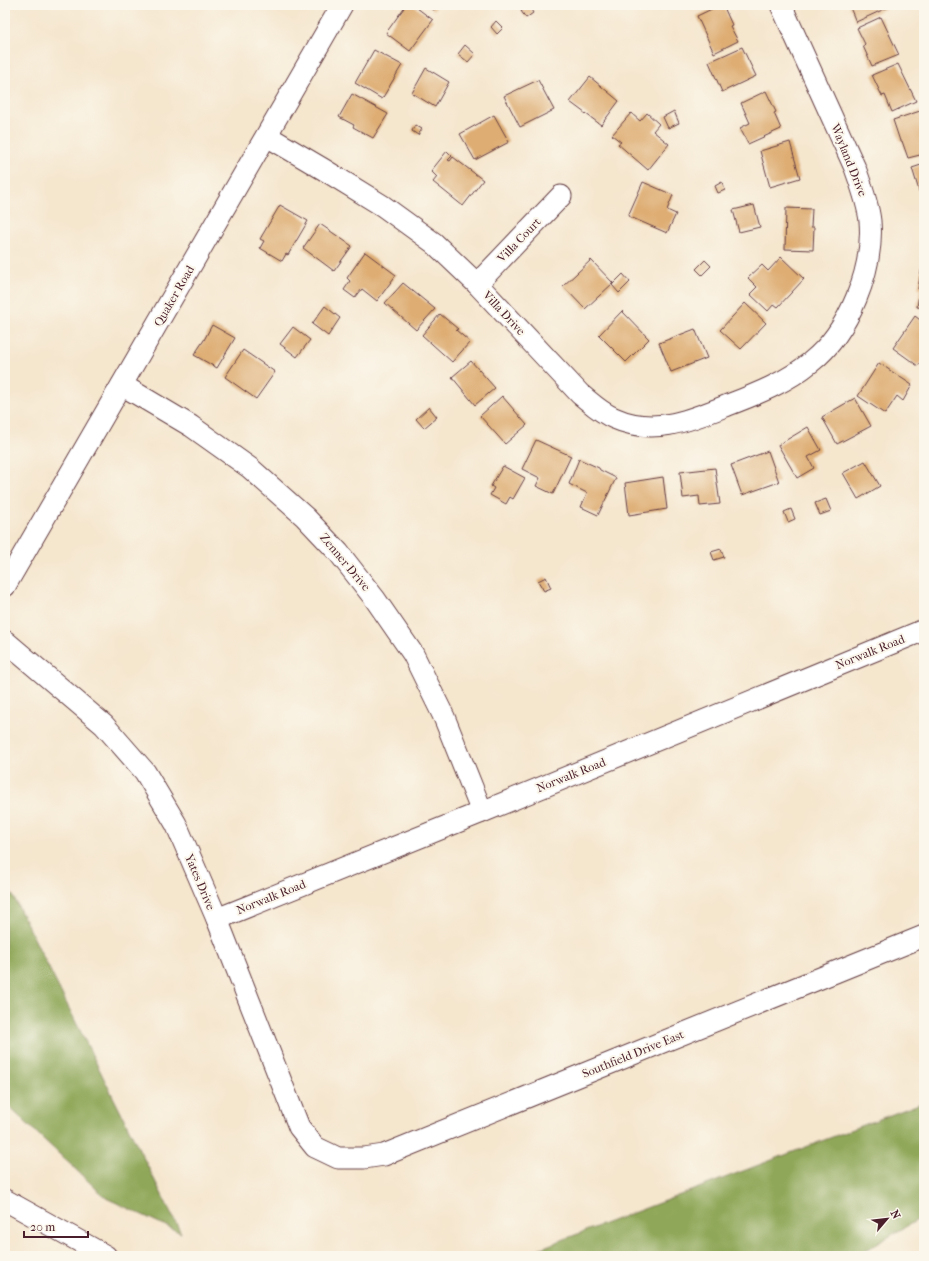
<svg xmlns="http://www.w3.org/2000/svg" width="929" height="1261" viewBox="0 0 929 1261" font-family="'IM FELL French Canon',serif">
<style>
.forest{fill:#8fa758;stroke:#6c6342}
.building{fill:#dead73}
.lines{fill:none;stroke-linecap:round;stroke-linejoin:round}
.minor-casing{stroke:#643d43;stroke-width:23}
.minor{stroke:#fff;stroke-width:21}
.labels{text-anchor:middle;stroke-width:4;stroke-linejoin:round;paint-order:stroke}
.street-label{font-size:12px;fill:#4a1f2b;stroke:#fbf7ec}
</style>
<rect width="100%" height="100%" fill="#fbf7ec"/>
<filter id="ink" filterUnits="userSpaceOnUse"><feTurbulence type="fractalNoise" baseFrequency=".025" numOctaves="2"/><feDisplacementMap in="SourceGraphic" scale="8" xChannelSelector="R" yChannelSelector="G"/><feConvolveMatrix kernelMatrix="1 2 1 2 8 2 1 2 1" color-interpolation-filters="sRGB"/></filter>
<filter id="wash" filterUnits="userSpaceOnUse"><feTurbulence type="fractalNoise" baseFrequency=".012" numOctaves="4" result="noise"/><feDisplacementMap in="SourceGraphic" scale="16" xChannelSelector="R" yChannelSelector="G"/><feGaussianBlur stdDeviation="0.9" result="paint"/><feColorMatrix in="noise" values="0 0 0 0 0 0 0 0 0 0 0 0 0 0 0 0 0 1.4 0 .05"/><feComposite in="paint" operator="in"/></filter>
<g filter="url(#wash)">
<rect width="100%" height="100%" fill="#f5e6ce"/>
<g class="forest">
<path d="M5,880L181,1233L106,1198L5,1103Z"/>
<path d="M924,1102V1216L856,1256H520Z"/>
</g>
<g id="blocks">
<g class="building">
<path d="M406,5H413L433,20L410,51L386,33Z"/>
<path d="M427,5H437L434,10Z"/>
<path d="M720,5H723L732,25L730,26L738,41L714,53L697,16Z"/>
<path d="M849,5H890L891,6L856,22Z"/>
<path d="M529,6L533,13L526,18L521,11Z"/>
<path d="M881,17L899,55L872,66L863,46L865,44L857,28Z"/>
<path d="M496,21L503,28L497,34L491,27Z"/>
<path d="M465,45L475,54L468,62L458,54Z"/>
<path d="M742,47L756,76L722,92L709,62Z"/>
<path d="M374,50L402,65L382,99L355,83Z"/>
<path d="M898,64L916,101L892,112L885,95L882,96L872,75Z"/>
<path d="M426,68L449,82L435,107L412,93Z"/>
<path d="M590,77L619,101L601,125L570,102Z"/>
<path d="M538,80L554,110L520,127L504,96Z"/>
<path d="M766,91L776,112L774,113L781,129L748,144L740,128L750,123L741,103Z"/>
<path d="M352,94L388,114L373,138L353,127L354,125L339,117Z"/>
<path d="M674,111L679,123L668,128L663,117Z"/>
<path d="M920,111L924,123V154L908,158L902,141H900L893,120Z"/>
<path d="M631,113L640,121L647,113L659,124L653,131L669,144L648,170L618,144L621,142L612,135Z"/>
<path d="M494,115L509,142L475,160L460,134Z"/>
<path d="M415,125L422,129L418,135L412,131Z"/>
<path d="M790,142L800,178L770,187L760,151Z"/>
<path d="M447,151L452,156L448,160L450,161L453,157L483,180L463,206L433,182L437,177L431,171Z"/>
<path d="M924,164V207L912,168Z"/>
<path d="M643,182L673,195L667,210L676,214L667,233L628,216Z"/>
<path d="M722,182L725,190L718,193L715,186Z"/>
<path d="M280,205L308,221L288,255L286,254L282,261L260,248L264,241L260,239Z"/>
<path d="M754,205L760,227L739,232L733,210Z"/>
<path d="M786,208L812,209L811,227H814L813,250L785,249Z"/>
<path d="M320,224L352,246L334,271L303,248Z"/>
<path d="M365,252L396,275L377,301L362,289L355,298L344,290L350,281L347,278Z"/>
<path d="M781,257L804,279L778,307L774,304L768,311L750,294L757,287L748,278L762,265L768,271Z"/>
<path d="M591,260L613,283L585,309L563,286Z"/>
<path d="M705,260L711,266L702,275L696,269Z"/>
<path d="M922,266H924V308L917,307L920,289H918Z"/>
<path d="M623,274L630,282L619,293L612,285Z"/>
<path d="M403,283L435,309L416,330L385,303Z"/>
<path d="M745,303L766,323L741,349L720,330Z"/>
<path d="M325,306L340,318L328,336L312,324Z"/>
<path d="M622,311L649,339L626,362L599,335Z"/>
<path d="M440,314L458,329L456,330L470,342L452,362L422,335Z"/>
<path d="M915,316L924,323V358L918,366L893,348Z"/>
<path d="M212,325L235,338L217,368L194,355L204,340Z"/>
<path d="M293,327L310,340L297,357L280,344Z"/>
<path d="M695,329L707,358L671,372L659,343Z"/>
<path d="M243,350L275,372L256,399L225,377Z"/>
<path d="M471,361L495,388L475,405L452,377Z"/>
<path d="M879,363L912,385L903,401L897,396L885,414L858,396Z"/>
<path d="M502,396L527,425L505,444L480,416Z"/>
<path d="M855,398L871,426L837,444L822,417Z"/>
<path d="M429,407L437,417L424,428L416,419Z"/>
<path d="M808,427L821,450L808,457L814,468L797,478L778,445Z"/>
<path d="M536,440L571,456L553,494L536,486L540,478L522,469Z"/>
<path d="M768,451L779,482L742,495L731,465Z"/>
<path d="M579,459L599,468L600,470L616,478L598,515L581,507L587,493L569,484Z"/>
<path d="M865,461L880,486L858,499L843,473Z"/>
<path d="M503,466L525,478L513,499L510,497L506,504L490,495L494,488L491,486Z"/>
<path d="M715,468L720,504L700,506L699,496L683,498L680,472Z"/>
<path d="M663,477L667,509L629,515L625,483Z"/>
<path d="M826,499L831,511L820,515L815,503Z"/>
<path d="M791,509L795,519L788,522L784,512Z"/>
<path d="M721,549L724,557L714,560L711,552Z"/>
<path d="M546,577L551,588L544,591L538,581Z"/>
</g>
</g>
</g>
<g filter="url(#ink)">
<use href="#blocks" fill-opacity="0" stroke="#643d43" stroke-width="1"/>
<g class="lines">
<defs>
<g id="minor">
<path d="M267,136L323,169L383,206L434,243L477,284L580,394C590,402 601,413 614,418C654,436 690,420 728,405C757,394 787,382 811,362C849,332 874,269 870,221C868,203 861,185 855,168L781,5"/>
<path d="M477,284L561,196"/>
<path d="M122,385L191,426L250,468L305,517L339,553L375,599L413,654L444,717L482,812"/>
<path d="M5,586L342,5"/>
<path d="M5,641L104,725L145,772L176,824L217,919L299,1127L315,1147L338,1158H364L384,1155L924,936"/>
<path d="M217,919L482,812L924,630"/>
<path d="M5,1200L106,1256"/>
</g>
</defs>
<use href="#minor" class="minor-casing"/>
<use href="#minor" class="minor"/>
</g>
</g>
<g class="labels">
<g class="street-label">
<text transform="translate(849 160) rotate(68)" y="4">Wayland Drive</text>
<text transform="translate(519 240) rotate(-46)" y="4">Villa Court</text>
<text transform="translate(174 296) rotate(-60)" y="4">Quaker Road</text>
<text transform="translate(504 313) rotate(47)" y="4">Villa Drive</text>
<text transform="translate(345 562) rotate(50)" y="4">Zenner Drive</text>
<text transform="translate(870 652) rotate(-22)" y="4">Norwalk Road</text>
<text transform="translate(571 775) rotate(-22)" y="4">Norwalk Road</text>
<text transform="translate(200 882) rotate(67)" y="4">Yates Drive</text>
<text transform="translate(271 897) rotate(-22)" y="4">Norwalk Road</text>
<text transform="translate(633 1054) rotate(-22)" y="4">Southfield Drive East</text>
</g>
</g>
<rect width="929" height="1261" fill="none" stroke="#fbf7ec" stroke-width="20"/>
<g transform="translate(887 1219) rotate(62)" stroke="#fbf7ec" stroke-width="3" paint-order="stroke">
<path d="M0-3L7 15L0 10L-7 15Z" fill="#4a1f2b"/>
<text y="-6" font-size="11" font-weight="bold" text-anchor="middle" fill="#4a1f2b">N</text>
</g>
<path d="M24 1231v6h64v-6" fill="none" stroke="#4a1f2b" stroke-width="2"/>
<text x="30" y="1231" font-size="12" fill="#4a1f2b" stroke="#fbf7ec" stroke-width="3" paint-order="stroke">20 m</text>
</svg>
